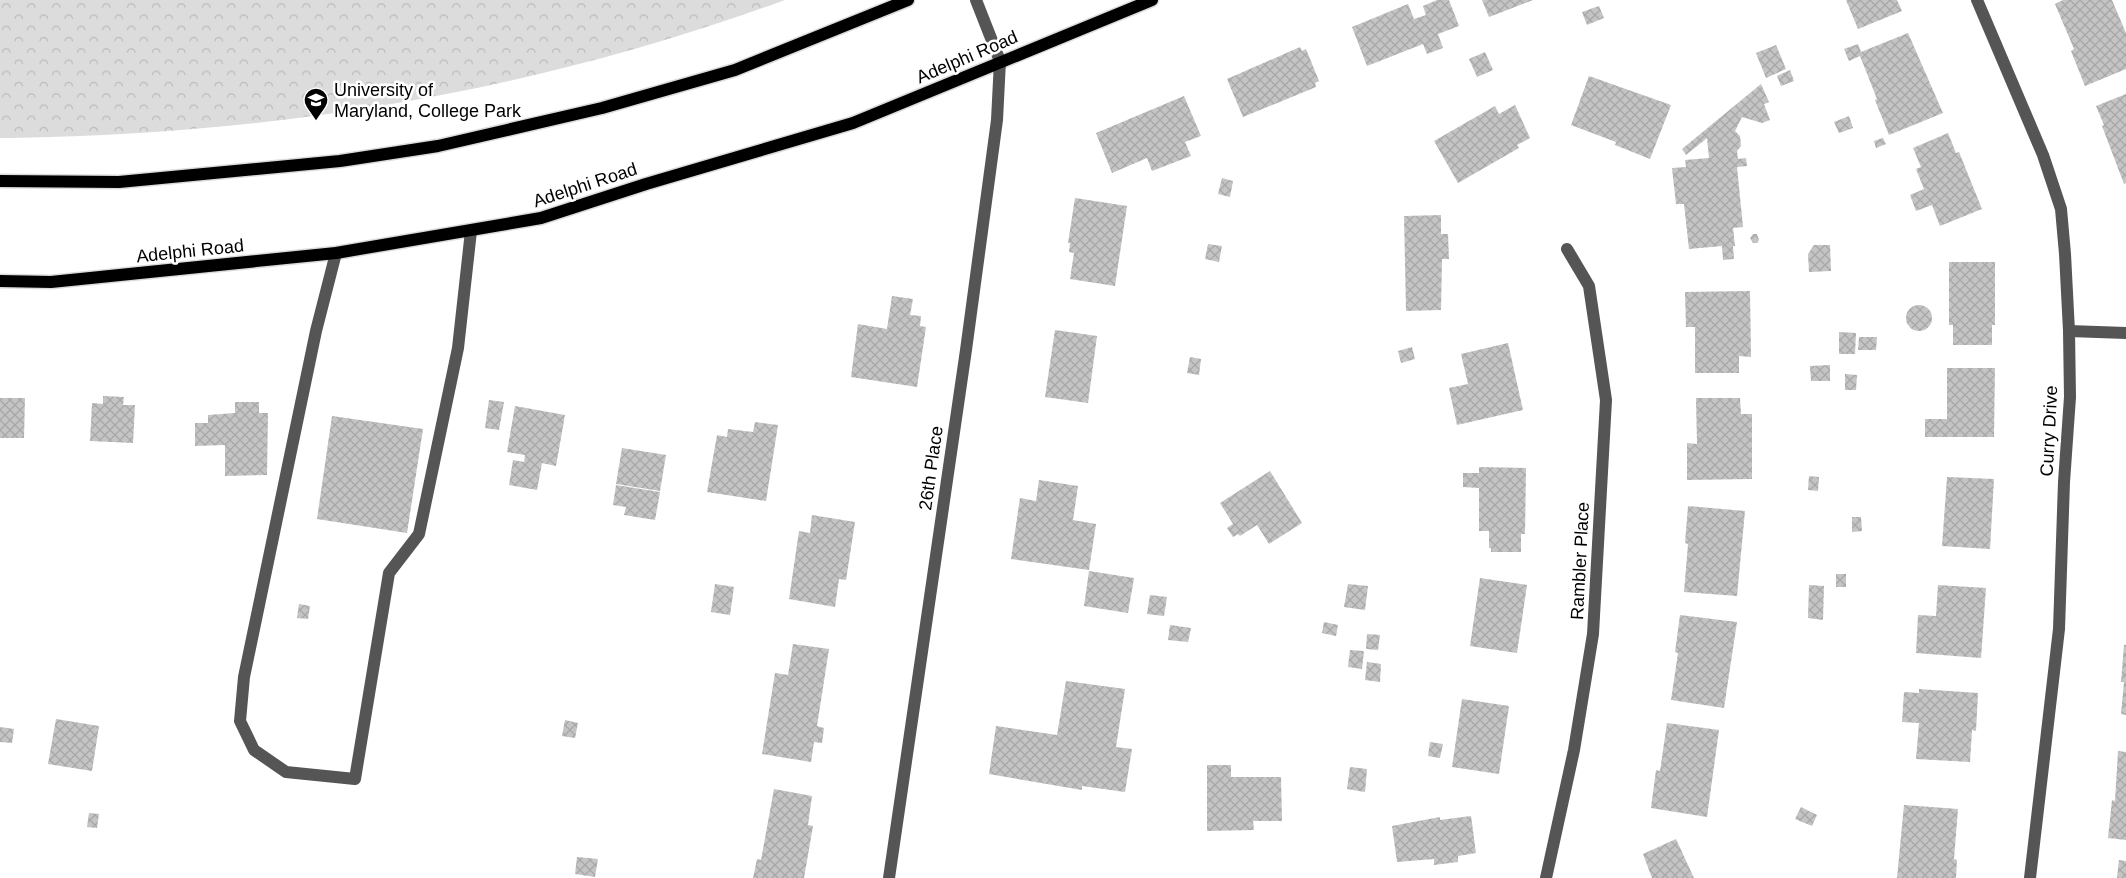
<svg xmlns="http://www.w3.org/2000/svg" width="2126" height="878" viewBox="0 0 2126 878" font-family="Arial,sans-serif">
<style>
.forest{fill:url(#forest-crowns)}
.building{fill:url(#building-cross-hatch)}
.lines{fill:none;stroke-linecap:round;stroke-linejoin:round}
.major-casing{stroke:#dbdbdb;stroke-width:15}
.minor{stroke:#555;stroke-width:12}
.major{stroke:#000;stroke-width:12}
.labels{text-anchor:middle;stroke-width:5;stroke-linejoin:round;paint-order:stroke}
.street-label{font-size:18px;fill:#000;stroke:#fff}
.poi-label{font-size:18px;fill:#000;stroke:#fff;text-anchor:start}
</style>
<defs>
<pattern id="forest-crowns" width="20" height="18" patternUnits="userSpaceOnUse" patternTransform="scale(1.25)"><rect width="20" height="18" fill="#dcdcdc"/><path d="M2 6a3 3 0 1 1 6 0M12 15a3 3 0 1 1 6 0" fill="none" stroke="#bbb"/></pattern>
<pattern id="building-cross-hatch" width="8" height="8" patternUnits="userSpaceOnUse" patternTransform="scale(1.25)"><rect width="8" height="8" fill="#c4c4c4"/><path d="M0 0l8 8M0 8l8-8" fill="none" stroke="#a7a7a7"/></pattern>
</defs>
<rect width="100%" height="100%" fill="#fff"/>
<path class="forest" d="M0,0H785C532,92 281,134 11,138H0Z"/>
<g class="building">
<path d="M1437,0H1449L1459,26L1438,34L1443,48L1427,54L1423,44L1367,66L1352,27L1408,4L1414,19L1426,15L1423,6Z"/>
<path d="M1482,0H1533L1489,17Z"/>
<path d="M1846,0H1897L1902,11L1858,29Z"/>
<path d="M2063,0H2112L2126,33V69L2085,86L2071,51L2074,49L2055,4Z"/>
<path d="M1599,6L1604,18L1587,25L1582,12Z"/>
<path d="M1908,33L1943,113L1889,135L1875,100L1877,99L1860,56L1849,61L1844,49L1858,44L1861,52Z"/>
<path d="M1776,45L1786,69L1766,78L1756,53Z"/>
<path d="M1300,47L1302,51L1306,49L1319,81L1315,83L1316,87L1243,117L1227,79Z"/>
<path d="M1485,52L1493,70L1477,77L1469,59Z"/>
<path d="M1790,70L1794,81L1781,86L1777,76Z"/>
<path d="M1589,76L1671,105L1650,159L1615,145L1616,142L1571,125Z"/>
<path d="M1761,84L1769,102L1764,104L1770,120L1762,123L1742,117L1735,131L1740,136L1741,146L1737,151L1738,159L1746,158L1747,166L1737,167L1743,227L1733,228L1735,246H1733L1734,259L1723,260L1722,246L1689,249L1684,204H1676L1672,168L1686,167L1685,160L1709,158L1707,138L1686,155L1682,149Z"/>
<path d="M2126,94V183L2124,184L2102,126L2104,125L2096,106Z"/>
<path d="M1184,96L1201,136L1185,142L1191,156L1152,171L1147,158L1112,173L1096,133Z"/>
<path d="M1515,105L1530,138L1517,145L1519,148L1458,183L1434,141L1495,106L1499,114Z"/>
<path d="M1849,116L1853,128L1839,133L1834,122Z"/>
<path d="M1948,133L1956,153L1959,152L1982,209L1940,226L1932,205L1916,211L1910,195L1924,189L1916,169L1921,167L1913,148Z"/>
<path d="M1883,138L1886,144L1876,148L1874,141Z"/>
<path d="M1222,178L1233,181L1230,197L1218,194Z"/>
<path d="M1075,198L1127,206L1115,286L1070,279L1074,253L1069,252L1070,243H1068Z"/>
<path d="M1441,215V234H1448L1449,259H1442L1441,310L1406,311L1404,216Z"/>
<path d="M1753,234H1757L1759,240L1757,243H1753L1750,238Z"/>
<path d="M1208,244L1222,246L1219,262L1205,259Z"/>
<path d="M1814,245H1830L1831,271L1809,272L1808,254Z"/>
<path d="M1949,262H1995V325H1992V345H1953V325H1949Z"/>
<path d="M1750,291L1751,357L1739,356V373H1695V327H1686L1685,292Z"/>
<path d="M892,296L913,299L910,315L921,316L920,326L926,327L917,387L851,377L858,324L887,329Z"/>
<circle cx="1919" cy="318" r="13"/>
<path d="M1055,330L1097,336L1088,403L1045,397Z"/>
<path d="M1839,332L1856,333L1855,354H1839Z"/>
<path d="M1859,337H1877L1876,350H1858Z"/>
<path d="M1508,343L1523,410L1457,425L1449,388L1468,384L1461,354Z"/>
<path d="M1412,347L1415,359L1401,363L1398,351Z"/>
<path d="M1190,357L1201,359L1199,375L1187,373Z"/>
<path d="M1830,365V381H1811L1810,366Z"/>
<path d="M1947,368H1995L1994,437H1925V419H1947Z"/>
<path d="M1845,374L1857,375L1856,390H1845Z"/>
<path d="M103,396L124,397L123,405H135L133,443L90,441L92,403L103,404Z"/>
<path d="M0,398H25L24,438H0Z"/>
<path d="M1696,398H1740L1741,414H1752V479L1687,480V443L1697,444Z"/>
<path d="M489,400L504,402L499,430L485,428Z"/>
<path d="M235,402H259V413H268L267,475L225,476V445L195,446V423H208V415L235,413Z"/>
<path d="M515,406L565,415L556,466L542,463L537,490L509,485L513,460L524,462L525,455L507,452Z"/>
<path d="M332,416L423,429L407,533L317,519Z"/>
<path d="M755,422L778,425L766,501L707,492L717,435L727,437L728,429L753,432Z"/>
<path d="M622,448L666,455L660,491L616,484Z"/>
<path d="M1479,467L1526,468L1525,534H1521V552H1491V548H1489V531H1479V488L1463,487V473H1479Z"/>
<path d="M1270,471L1302,523L1269,544L1257,525L1240,536L1238,534L1233,537L1227,528L1233,524L1220,503Z"/>
<path d="M1809,476L1819,477L1818,491L1808,490Z"/>
<path d="M1947,477L1994,479L1990,549L1942,546Z"/>
<path d="M1039,480L1078,486L1073,520L1096,524L1089,570L1011,559L1020,498L1036,501Z"/>
<path d="M616,485L660,492L655,520L624,515L626,507L613,505Z"/>
<path d="M1688,506L1745,511L1737,596L1684,592L1688,544L1685,543Z"/>
<path d="M812,515L855,522L846,580L839,579L835,607L789,599L799,531L810,533Z"/>
<path d="M1852,517H1861L1862,531L1852,532Z"/>
<path d="M1089,571L1134,578L1128,613L1084,606Z"/>
<rect x="1836" y="574" width="10" height="13"/>
<path d="M1480,578L1527,585L1517,653L1470,646Z"/>
<path d="M715,584L734,587L730,615L711,612Z"/>
<path d="M1348,584L1368,586L1365,610L1344,607Z"/>
<path d="M1809,585L1824,586L1823,620L1808,618Z"/>
<path d="M1938,585L1986,588L1981,658L1916,653L1918,615L1936,616Z"/>
<path d="M1150,595L1167,597L1164,616L1147,614Z"/>
<path d="M299,604L310,606L308,619L297,618Z"/>
<path d="M1680,615L1737,622L1724,708L1671,700L1678,653L1675,652Z"/>
<path d="M1324,622L1338,625L1336,636L1322,633Z"/>
<path d="M1170,625L1191,628L1188,642L1168,640Z"/>
<path d="M1367,634L1380,635L1378,650L1366,649Z"/>
<path d="M793,644L829,649L817,726L824,728L822,743L814,742L811,762L762,754L775,673L788,675Z"/>
<path d="M2124,645H2126V715L2121,714L2124,682H2121Z"/>
<path d="M1350,650L1364,651L1362,669L1348,667Z"/>
<path d="M1367,662L1381,664L1380,682L1365,680Z"/>
<path d="M1066,681L1125,689L1116,747L1132,749L1125,792L1082,786V790L989,774L996,726L1057,735Z"/>
<path d="M1919,689L1978,693L1976,731L1972,730L1970,762L1916,759L1919,723L1902,722L1904,692L1919,693Z"/>
<path d="M1462,699L1509,706L1499,774L1452,767Z"/>
<path d="M56,719L99,726L92,771L48,764Z"/>
<path d="M565,720L578,723L575,738L562,736Z"/>
<path d="M1667,723L1719,730L1707,817L1651,808L1656,770L1660,771Z"/>
<path d="M0,727L14,729L12,743L0,742Z"/>
<path d="M1430,742L1443,744L1440,758L1428,756Z"/>
<path d="M2118,751L2126,752V840L2108,838L2112,800L2115,801Z"/>
<path d="M1207,765H1231V777H1281L1282,821H1253L1254,830L1207,831Z"/>
<path d="M1350,767L1367,769L1365,792L1347,789Z"/>
<path d="M774,789L812,796L808,825L813,826L804,878H753L757,859L761,860Z"/>
<path d="M1904,805L1958,809L1954,859L1957,860L1956,878H1897Z"/>
<path d="M1801,807L1817,815L1812,826L1795,819Z"/>
<path d="M89,813L99,814L97,828L87,827Z"/>
<path d="M1471,816L1476,853L1458,856V862L1434,865V859L1397,862L1392,826L1440,817V820Z"/>
<path d="M1676,839L1694,878H1652L1643,854Z"/>
<path d="M577,857L598,859L595,877L575,874Z"/>
<path d="M2119,860L2126,861V878H2117Z"/>
</g>
<g class="lines">
<defs>
<g id="major">
<path d="M0,181L119,182L340,161L438,146L602,108L735,70L908,0"/>
<path d="M0,281L51,282L336,253L541,218L646,184L853,123L1152,0"/>
</g>
</defs>
<use href="#major" class="major-casing"/>
<g class="minor">
<path d="M1977,0L2043,155L2061,209L2065,254L2069,331L2070,397L2064,482L2059,629L2030,878"/>
<path d="M336,253L316,331L244,677L240,721L254,750L286,772L355,779L389,573L419,534L458,348L471,231"/>
<path d="M2069,331L2126,333"/>
<path d="M889,878L966,350L997,120L1000,61L976,0"/>
<path d="M1546,878L1574,750L1593,634L1606,400L1589,286L1567,249"/>
</g>
<use href="#major" class="major"/>
</g>
<defs>
<symbol id="university-pin" viewBox="-11 -11 22 30"><path d="M0 17L-7.5 6A9.5 9.5 0 1 1 7.5 6Z" fill="#000" stroke="#fff"/><path d="M0-5L7-2L0 1L-7-2ZM-4 1L0 2.5L4 1V4Q0 6-4 4Z" fill="#fff"/></symbol>
</defs>
<g fill-rule="evenodd">
<use href="#university-pin" x="302" y="86" width="28" height="38"/>
</g>
<g class="labels">
<g class="street-label">
<text transform="translate(967 57) rotate(-23)" y="6">Adelphi Road</text>
<text transform="translate(585 185) rotate(-18)" y="6">Adelphi Road</text>
<text transform="translate(190 251) rotate(-6)" y="6">Adelphi Road</text>
<text transform="translate(2049 431) rotate(-87)" y="6">Curry Drive</text>
<text transform="translate(931 468) rotate(-82)" y="6">26th Place</text>
<text transform="translate(1580 561) rotate(-87)" y="6">Rambler Place</text>
</g>
<g class="poi-label">
<text x="334" y="96">University of<tspan x="334" dy="21">Maryland, College Park</tspan></text>
</g>
</g>
</svg>
